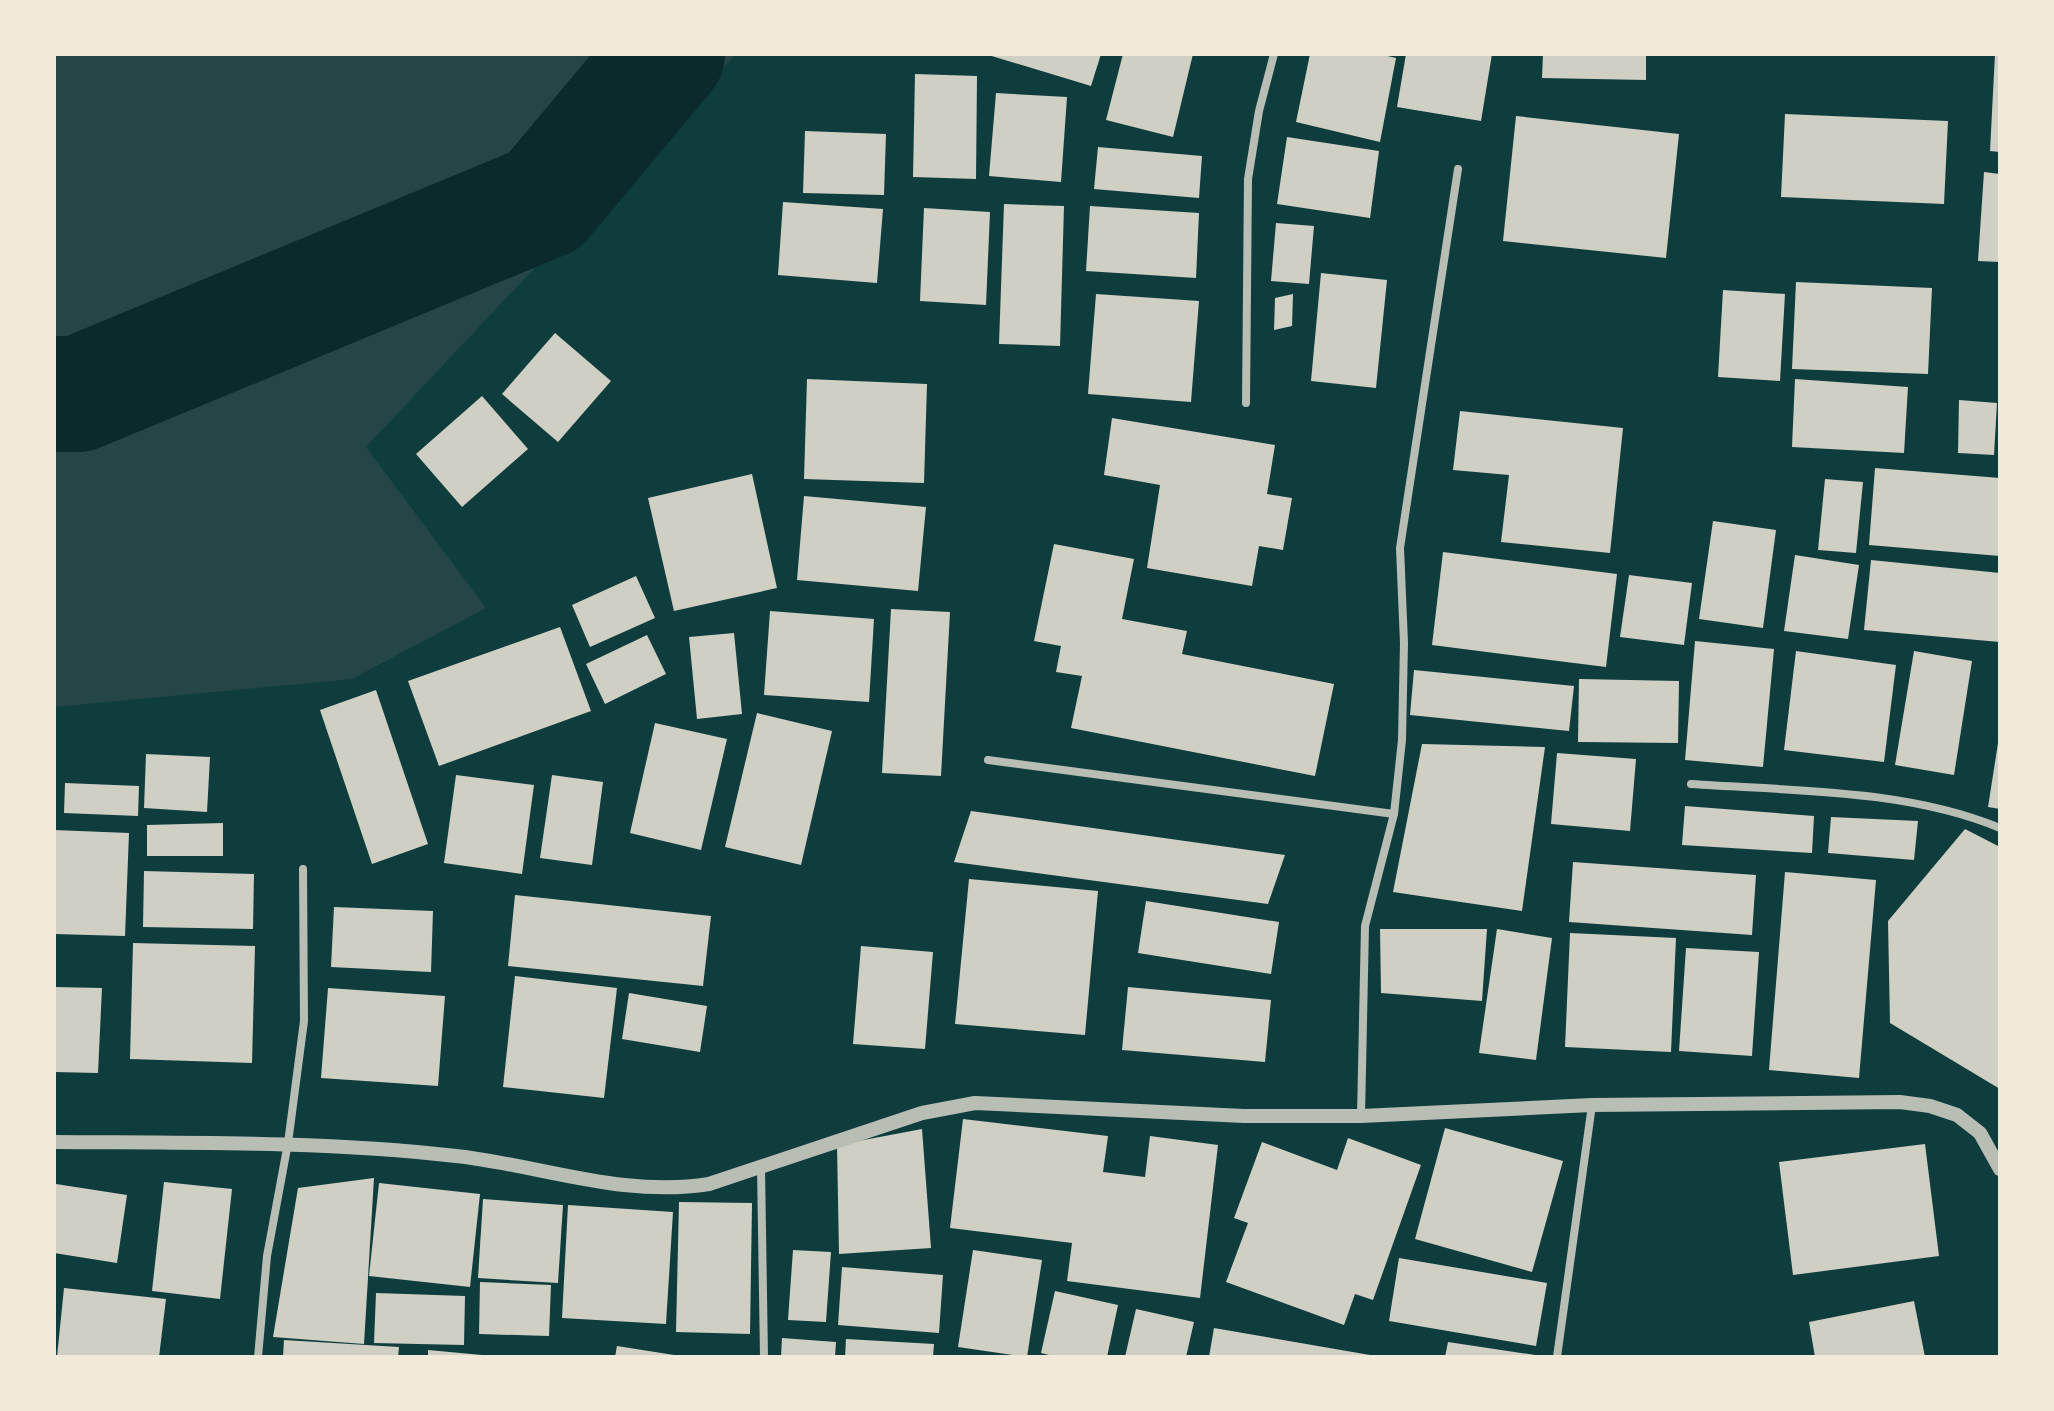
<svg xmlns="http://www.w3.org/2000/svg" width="2054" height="1411" viewBox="0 0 2054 1411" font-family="Quicksand,sans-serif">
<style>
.green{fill:#244646}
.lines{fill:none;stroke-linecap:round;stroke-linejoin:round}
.river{stroke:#0a2a2b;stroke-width:116}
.building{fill:#cfcfc3}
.minor{stroke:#b8beb3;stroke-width:8}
.tertiary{stroke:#b8beb3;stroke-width:14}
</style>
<rect width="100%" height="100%" fill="#0f3d3e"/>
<path class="green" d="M54,54H736L366,447L486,608L352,679L54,707Z"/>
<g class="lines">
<path class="river" d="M54,394H78L544,201L667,54"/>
</g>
<g class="building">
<path d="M985,54H1101L1091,86Z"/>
<path d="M1123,54H1193L1173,137L1106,120Z"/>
<path d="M1310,54H1379L1396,58L1380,142L1296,122Z"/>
<path d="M1406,54H1492L1481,121L1397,107Z"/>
<path d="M1543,54H1646V80L1542,78Z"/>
<path d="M1995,54H2000V152L1990,151Z"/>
<path d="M915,74L977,76L976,179L913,177Z"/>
<path d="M996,93L1067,97L1061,182L989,176Z"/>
<path d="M1785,114L1948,121L1944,204L1781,197Z"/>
<path d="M1516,116L1679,134L1666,258L1503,241Z"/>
<path d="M805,131L886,134L884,195L803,193Z"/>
<path d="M1287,137L1379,151L1370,218L1277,204Z"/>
<path d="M1098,147L1202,156L1199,198L1094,189Z"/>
<path d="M1984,172L2000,174V262L1978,261Z"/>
<path d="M783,202L883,209L877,283L778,275Z"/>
<path d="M1004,204L1064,206L1060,346L999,344Z"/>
<path d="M1090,206L1199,213L1196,278L1086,271Z"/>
<path d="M924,208L990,212L986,305L920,301Z"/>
<path d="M1276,223L1314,226L1309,284L1271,281Z"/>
<path d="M1321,273L1387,280L1376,388L1311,381Z"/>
<path d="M1796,282L1932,288L1928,374L1792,369Z"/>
<path d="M1723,290L1785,294L1780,381L1718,377Z"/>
<path d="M1096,294L1199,301L1191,402L1088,394Z"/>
<path d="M1293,294L1292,326L1274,330L1275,298Z"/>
<path d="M555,333L611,381L558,442L502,394Z"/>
<path d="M807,379L927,384L924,483L804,479Z"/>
<path d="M1795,379L1908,387L1904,453L1792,447Z"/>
<path d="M482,396L528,449L462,507L416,454Z"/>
<path d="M1959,400L1997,403L1994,455L1958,453Z"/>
<path d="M1460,411L1623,428L1610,553L1501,542L1509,475L1453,470Z"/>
<path d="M1112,418L1275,445L1267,494L1292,498L1283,550L1259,546L1252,586L1147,568L1160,485L1104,475Z"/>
<path d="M1875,468L2000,478V556L1869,545Z"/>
<path d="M752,474L777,588L674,611L648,498Z"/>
<path d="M1825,479L1863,482L1856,553L1818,550Z"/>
<path d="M804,496L926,507L918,591L797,580Z"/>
<path d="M1713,521L1776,530L1763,628L1699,619Z"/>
<path d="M1054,544L1134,559L1122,619L1187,631L1182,654L1334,684L1315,776L1071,728L1082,676L1056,672L1061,646L1034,641Z"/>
<path d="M1443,552L1617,574L1606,667L1432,645Z"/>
<path d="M1795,555L1859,565L1848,639L1784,631Z"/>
<path d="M1871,560L2000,573V642L1864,630Z"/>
<path d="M1629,575L1692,583L1684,645L1620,637Z"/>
<path d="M636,576L655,618L590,647L572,605Z"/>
<path d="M891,609L950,612L941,776L882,773Z"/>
<path d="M770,611L874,619L869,702L764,695Z"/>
<path d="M560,627L591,711L439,766L408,681Z"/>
<path d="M734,633L742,714L697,719L689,637Z"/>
<path d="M647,635L666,674L605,704L586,664Z"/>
<path d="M1695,641L1774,649L1763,767L1685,760Z"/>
<path d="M1796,651L1896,665L1884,762L1784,750Z"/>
<path d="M1914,651L1972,661L1954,775L1895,765Z"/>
<path d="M1414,670L1574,686L1569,731L1410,715Z"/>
<path d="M1579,679L1679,681L1678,743L1578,742Z"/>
<path d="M376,690L428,844L372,864L320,710Z"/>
<path d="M757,713L832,731L801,865L725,847Z"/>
<path d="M655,723L727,739L701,850L630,833Z"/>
<path d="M1998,743H2000V809L1988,807Z"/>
<path d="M1422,744L1545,747L1522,911L1393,892Z"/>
<path d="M1557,753L1636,759L1630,831L1551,824Z"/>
<path d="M146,754L210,757L207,812L144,808Z"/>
<path d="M456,775L534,785L522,874L444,863Z"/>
<path d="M552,775L603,782L592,865L540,858Z"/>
<path d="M65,783L139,786L138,816L64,813Z"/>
<path d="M1685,806L1814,816L1812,853L1682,845Z"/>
<path d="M971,811L1100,829L1285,855L1268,904L954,862Z"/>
<path d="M1831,817L1918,821L1914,860L1828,853Z"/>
<path d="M223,823V856H147V825Z"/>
<path d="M1965,829L2000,847V1089L1890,1023L1888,921Z"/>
<path d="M54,830L129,833L125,936L54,934Z"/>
<path d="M1573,862L1756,875L1752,935L1569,922Z"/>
<path d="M144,871L254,874L253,929L143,927Z"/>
<path d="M1785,872L1876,880L1859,1078L1769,1070Z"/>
<path d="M969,879L1098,891L1085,1035L955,1024Z"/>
<path d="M515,895L711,916L703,986L508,966Z"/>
<path d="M1146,901L1279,922L1271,974L1138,953Z"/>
<path d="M334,907L433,911L431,972L331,967Z"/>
<path d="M1380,929H1487L1482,1001L1381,993Z"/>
<path d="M1497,929L1552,938L1536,1060L1479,1053Z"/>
<path d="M1570,933L1676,938L1671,1052L1565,1047Z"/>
<path d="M133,943L255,946L252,1063L130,1059Z"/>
<path d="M861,946L933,952L925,1049L853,1044Z"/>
<path d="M1686,948L1759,952L1752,1056L1679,1051Z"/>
<path d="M515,976L617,988L604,1098L503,1087Z"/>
<path d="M54,987L102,988L98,1073L54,1072Z"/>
<path d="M1128,987L1271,1000L1265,1062L1122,1050Z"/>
<path d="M328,988L445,996L438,1086L321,1078Z"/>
<path d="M629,993L707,1006L700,1052L622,1039Z"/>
<path d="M963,1119L1108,1136L1103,1172L1145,1177L1150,1136L1218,1145L1200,1298L1067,1281L1072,1243L950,1228Z"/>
<path d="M1445,1128L1563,1161L1532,1272L1415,1239Z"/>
<path d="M922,1129L931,1248L839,1254L837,1145Z"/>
<path d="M1348,1138L1421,1165L1373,1300L1355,1294L1344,1325L1226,1282L1248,1223L1234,1218L1262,1142L1337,1170Z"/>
<path d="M1925,1144L1939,1256L1793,1275L1779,1162Z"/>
<path d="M374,1178L364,1344L273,1337L298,1188Z"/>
<path d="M164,1182L232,1189L220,1299L152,1291Z"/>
<path d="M379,1183L480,1194L470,1287L369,1276Z"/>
<path d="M56,1184L127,1195L117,1263L54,1253Z"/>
<path d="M483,1199L563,1205L558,1283L478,1278Z"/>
<path d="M679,1202L752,1203L750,1334L676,1332Z"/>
<path d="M568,1205L673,1212L666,1324L562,1318Z"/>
<path d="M793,1250L831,1252L826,1322L788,1320Z"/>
<path d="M973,1250L1042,1260L1027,1357L958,1347Z"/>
<path d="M1399,1258L1547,1283L1536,1346L1389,1321Z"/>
<path d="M842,1267L943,1275L939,1333L838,1325Z"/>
<path d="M480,1282L551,1285L549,1336L479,1334Z"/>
<path d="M64,1288L166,1299L159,1357H57Z"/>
<path d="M1055,1291L1118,1305L1107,1357H1057L1041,1353Z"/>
<path d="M376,1293L465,1296L464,1345L374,1343Z"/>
<path d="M1914,1301L1925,1357H1815L1809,1322Z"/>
<path d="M1136,1309L1194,1322L1186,1357H1125Z"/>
<path d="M1214,1328L1370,1355L1369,1357H1209Z"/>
<path d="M782,1338L836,1342L835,1357H781Z"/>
<path d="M846,1339L934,1344L933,1357H845Z"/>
<path d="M284,1340L399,1347L398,1357H283Z"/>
<path d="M1448,1342L1535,1355V1357H1445Z"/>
<path d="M617,1346L674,1355V1357H615Z"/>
<path d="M428,1350L482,1355V1357H428Z"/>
</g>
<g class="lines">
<g class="minor">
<path d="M1246,403L1248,179L1259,111L1274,54"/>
<path d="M988,760L1394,814"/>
<path d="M1691,784C1792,791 1906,789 2000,828"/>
<path d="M1361,1116L1365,926L1394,814L1402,740L1404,643L1400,548L1458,169"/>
<path d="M761,1167L764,1357"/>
<path d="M258,1357L267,1256L288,1143L304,1021L303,869"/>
<path d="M1557,1357L1592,1105"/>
</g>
<path class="tertiary" d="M54,1142C188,1143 322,1141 456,1156C540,1165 623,1198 709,1184L922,1113L975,1103L1244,1116H1361L1592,1105L1900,1102L1930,1106L1957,1115L1980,1133L2000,1169"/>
</g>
<rect width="2054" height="1411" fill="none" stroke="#f1e9da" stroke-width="112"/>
</svg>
